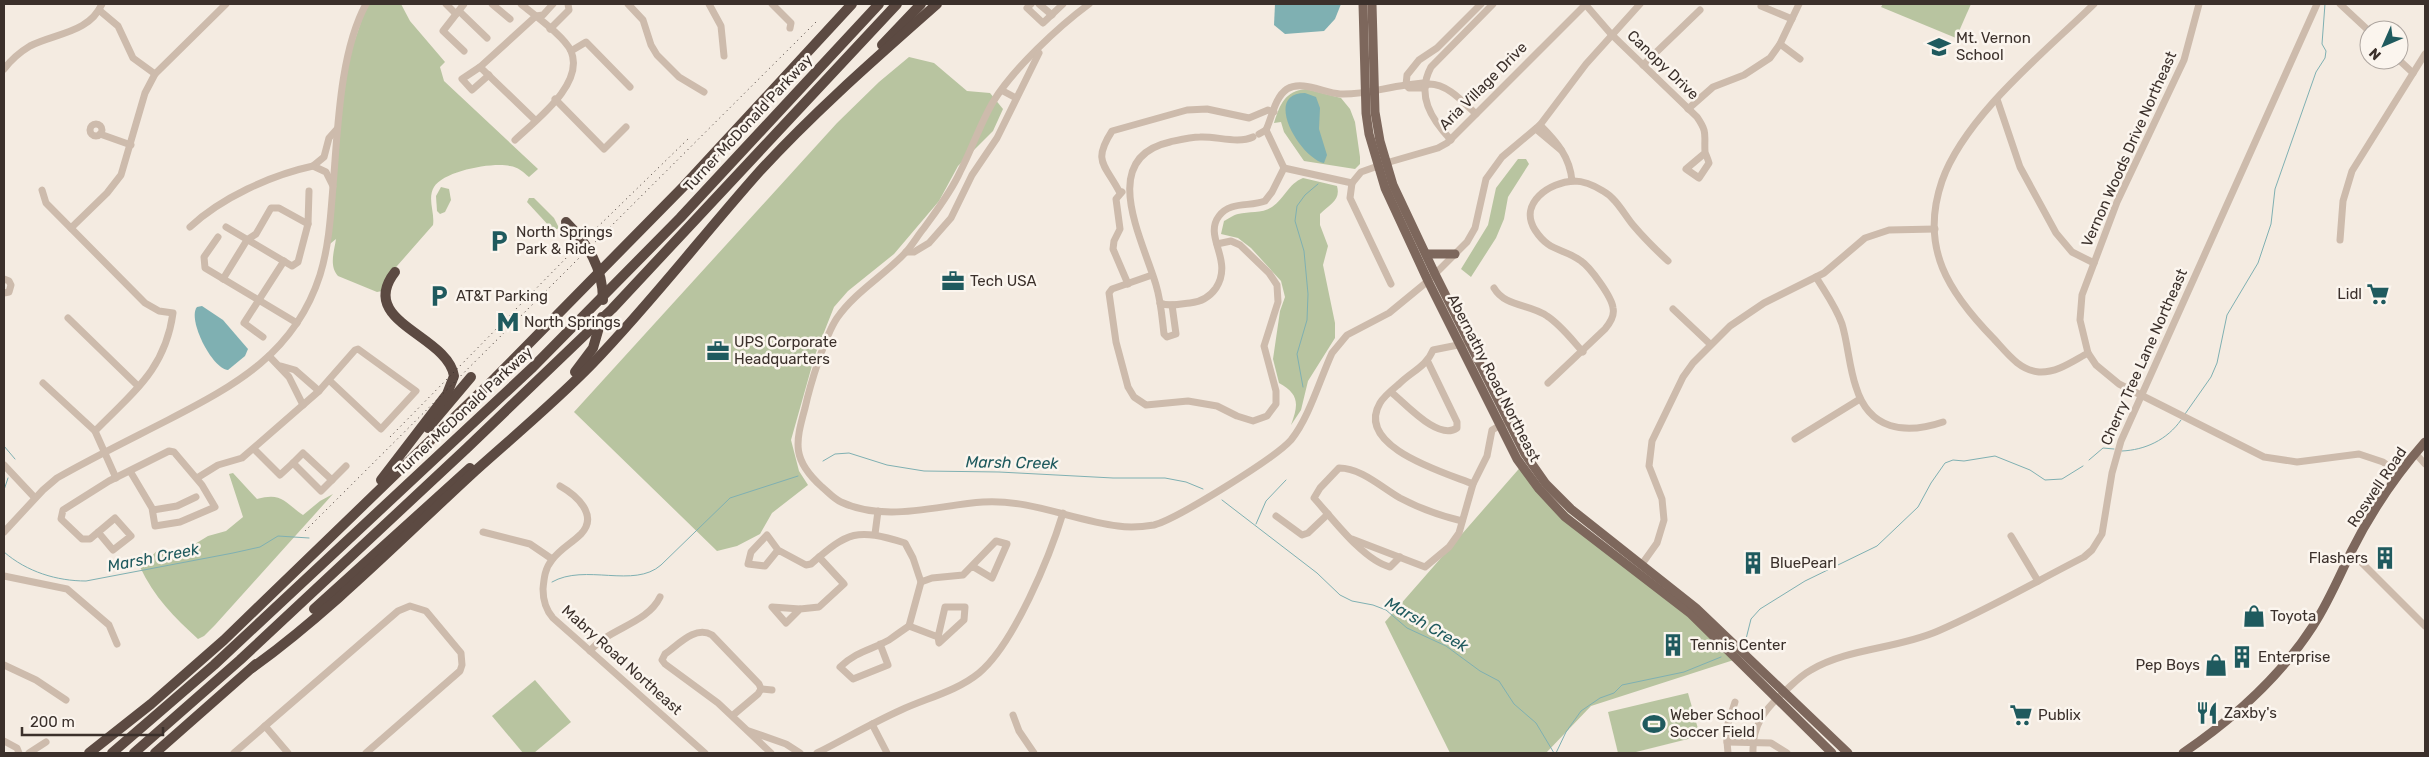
<svg xmlns="http://www.w3.org/2000/svg" width="2429" height="757" viewBox="0 0 2429 757" font-family="Rubik,sans-serif">
<style>
.green{fill:#b8c4a0}
.water{fill:#7fb0b2}
.lines{fill:none;stroke-linecap:round;stroke-linejoin:round}
.stream{stroke:#7fb0b2;stroke-width:1}
.minor{stroke:#cdbbac;stroke-width:7}
.major{stroke:#7d675c;stroke-width:9}
.highway{stroke:#5c4a42;stroke-width:10}
.rail{stroke:#3b302b;stroke-width:1;stroke-dasharray:1 4;stroke-linecap:butt}
.labels{text-anchor:middle;stroke-width:5;stroke-linejoin:round;paint-order:stroke}
.poi-label{font-size:15px;fill:#3b302b;stroke:#fbf5ee;text-anchor:start}
.street-label{font-size:15px;fill:#3b302b;stroke:#fbf5ee}
.water-label{font-size:16px;font-style:italic;fill:#1f5a5e;stroke:#fbf5ee}
</style>
<rect width="100%" height="100%" fill="#f4ebe1"/>
<g class="green">
<path d="M367,4H401L410,21L445,62L440,67L444,81L538,169L529,177C523,172 518,167 510,166C492,162 444,171 434,187C427,199 435,212 433,225L390,274L382,291L377,292L338,276C329,266 334,252 336,239L325,248L340,84Z"/>
<path d="M1883,4H1971L1956,38L1881,7Z"/>
<path d="M909,57L934,63L967,91L990,93L1003,109L993,131L958,166L939,201L894,254L848,291L834,307L815,355L791,440L799,471L808,485L772,513L760,534L737,546L717,551L574,412L837,123L879,82Z"/>
<path d="M1306,89L1341,98L1350,109L1355,122L1360,157V164L1355,169L1304,161L1284,132L1281,122L1274,123C1280,104 1285,91 1306,89Z"/>
<path d="M1518,159H1526L1529,164L1508,197L1504,219L1496,238L1471,277L1461,269L1488,225L1496,188Z"/>
<path d="M1303,178L1337,186C1341,200 1330,204 1320,214V225L1328,246L1323,265L1335,323V338L1308,381L1301,410L1291,425C1299,404 1299,394 1279,383L1273,359L1280,311L1285,297L1281,281L1251,248L1238,238L1221,234L1224,221C1228,219 1233,215 1238,214C1249,211 1261,214 1272,207C1285,198 1288,184 1303,178Z"/>
<path d="M441,187L449,189L451,200L445,212L440,214L437,211L436,196Z"/>
<path d="M529,198H534L554,218L559,228L555,230L550,227L527,202Z"/>
<path d="M1524,463L1551,498L1602,544L1743,657L1591,706L1546,753H1450L1385,622Z"/>
<path d="M233,473L257,499C282,492 284,502 303,515L320,501L333,494L215,625L204,636L198,639C174,617 154,597 140,567L158,550L173,553L190,547L208,536L226,531L243,517L229,474Z"/>
<path d="M535,680L571,722L534,753H523L492,716Z"/>
<path d="M1688,693L1700,736L1632,753H1618L1608,712Z"/>
</g>
<g class="water">
<path d="M1275,4H1341L1335,19L1324,31L1285,34L1274,25Z"/>
<path d="M1305,93L1316,97L1320,108L1319,129L1327,155L1324,163C1300,158 1262,93 1305,93Z"/>
<path d="M202,306L223,320L248,349L245,356L228,370C212,369 187,319 197,307Z"/>
</g>
<g class="lines">
<g class="stream">
<path d="M1303,387L1297,354L1307,320L1308,294L1304,251L1295,221L1297,206L1305,195L1318,184"/>
<path d="M2185,414L2211,377L2217,363L2227,315L2258,263L2271,224L2275,189L2316,72L2325,58L2326,51L2322,44L2325,4"/>
<path d="M4,446L15,459"/>
<path d="M2122,451C2145,450 2167,440 2181,420"/>
<path d="M2089,460L2103,448L2114,449"/>
<path d="M823,461L835,454L849,453L887,465L924,471L999,472L1113,478H1165L1186,482L1203,489"/>
<path d="M4,490L8,478"/>
<path d="M1222,500L1317,573L1340,595L1352,601L1373,605L1386,610L1407,628L1446,646L1480,671L1499,681L1514,704L1536,723L1554,753"/>
<path d="M1256,524L1266,501L1286,480"/>
<path d="M4,552C27,572 57,581 86,581L233,553L260,547L278,536L309,538"/>
<path d="M552,582C585,563 634,589 661,565L730,498L798,476"/>
<path d="M1745,643L1751,619L1760,609L1805,581L1877,546L1918,507L1931,483L1945,463L1953,460L1964,461L1995,456L2030,470L2045,480L2062,479L2083,466"/>
<path d="M1556,753L1566,732L1581,711L1600,698L1614,693L1622,685L1684,672L1721,657"/>
</g>
<g class="minor">
<path d="M446,4L456,14"/>
<path d="M492,4L510,19"/>
<path d="M628,4L643,20L651,45L657,55L679,77L704,92"/>
<path d="M709,4L721,26L724,56"/>
<path d="M772,4L791,23L790,28"/>
<path d="M1031,4L1027,8L1043,23L1063,4"/>
<path d="M1039,4L1052,15"/>
<path d="M1089,4C1058,27 1013,69 993,102C980,124 972,149 960,172C951,192 937,210 924,228C918,235 913,244 906,252C885,275 856,291 837,318C825,336 810,385 805,408C795,444 792,460 822,487C828,492 834,499 841,502C885,523 938,505 983,502C1030,499 1072,520 1118,526C1130,528 1142,527 1154,525C1177,519 1275,458 1291,440C1309,418 1320,379 1332,353L1347,335L1389,313L1428,281L1467,242L1475,228L1486,179L1502,157L1540,125L1586,64L1640,4"/>
<path d="M1585,4L1611,34L1697,117C1708,133 1704,134 1705,152C1706,155 1708,159 1709,163L1699,178L1686,169L1705,153"/>
<path d="M2199,4L2184,60L2117,202L2082,295L2080,320L2088,353L2096,365L2119,384L2264,457L2297,462L2359,454L2383,462L2399,474"/>
<path d="M2340,4L2369,31"/>
<path d="M1761,6L1792,19"/>
<path d="M99,10L118,26L133,58L155,74"/>
<path d="M459,11L487,38"/>
<path d="M550,29L569,10L568,4"/>
<path d="M1780,44L1800,59"/>
<path d="M464,51L443,31L464,4"/>
<path d="M571,51L586,42L630,87"/>
<path d="M2399,60L2413,73"/>
<path d="M1643,65L1700,10"/>
<path d="M480,67L462,79L472,90L489,75"/>
<path d="M4,69C11,60 20,52 30,46C56,33 89,33 102,4"/>
<path d="M1425,86L1423,83L1406,85L1409,88H1422L1429,84C1448,84 1463,102 1476,114"/>
<path d="M1003,91L1016,98"/>
<path d="M555,99L604,149L626,127"/>
<path d="M1997,99L2020,167L2056,233L2072,252L2094,263"/>
<path d="M1688,109L1713,87L1744,75L1770,58L1780,44L1799,4"/>
<path d="M535,120L480,67L536,16L543,15L553,4"/>
<circle cx="96" cy="130" r="6"/>
<path d="M1540,125C1557,142 1570,157 1572,181"/>
<path d="M1536,129L1561,150"/>
<path d="M100,134L131,145"/>
<path d="M1259,134L1266,130"/>
<path d="M515,140C536,120 585,84 571,51C564,36 534,15 521,4"/>
<path d="M1451,140C1431,119 1416,95 1431,67L1493,4"/>
<path d="M1386,163L1438,148L1447,143L1586,4"/>
<path d="M1284,168L1266,130C1272,117 1275,97 1287,89C1302,80 1324,93 1340,94C1363,95 1383,88 1406,85L1407,75L1419,60L1437,48L1481,4"/>
<path d="M1284,168L1352,183L1361,172L1378,166"/>
<path d="M1352,183L1350,198L1391,284"/>
<path d="M333,186L326,172L313,166L324,157L329,138L337,129"/>
<path d="M42,190L46,203L145,303L159,311L173,313C165,370 133,392 95,431"/>
<path d="M1122,192L1116,199L1120,229L1114,241L1113,249L1128,284"/>
<path d="M1120,193C1105,164 1092,162 1112,131L1187,110L1207,109L1249,118L1268,110L1274,112"/>
<path d="M190,227C221,198 271,175 313,166"/>
<path d="M226,227L292,266L298,262L308,224L309,191"/>
<path d="M71,228L107,193L121,175L145,93L155,74L226,4"/>
<path d="M218,237L204,257L205,268L297,323"/>
<path d="M2340,240L2343,201L2352,171L2425,54"/>
<path d="M906,252H914L929,243L951,218L972,175L997,138L1039,53"/>
<path d="M1152,275L1112,289L1109,293L1116,342L1128,387L1134,397L1146,405L1188,401L1217,406L1237,416L1253,421L1267,416L1276,404V391L1264,346L1278,302L1277,285L1269,273L1240,245L1231,241L1217,244"/>
<path d="M1816,277C1825,292 1836,307 1842,324C1848,344 1849,367 1856,387C1869,430 1905,435 1943,422"/>
<path d="M4,279L9,281L11,285L9,292L4,293"/>
<path d="M223,279L247,240L256,234L271,208H279L308,224"/>
<path d="M1494,288C1505,307 1530,304 1547,316C1561,325 1572,340 1583,352"/>
<path d="M1160,303C1169,307 1180,304 1190,303C1201,302 1209,298 1216,288C1234,260 1203,237 1219,216C1230,201 1250,207 1265,201L1272,192L1284,168"/>
<path d="M1172,305L1176,334L1167,337L1164,334C1162,318 1161,301 1156,285C1143,240 1097,158 1170,142C1179,140 1190,137 1200,137C1216,136 1238,144 1253,137"/>
<path d="M1673,309L1710,344"/>
<path d="M68,318L138,386"/>
<path d="M263,337L244,323L284,261"/>
<path d="M1463,344L1433,350C1426,367 1412,371 1399,384C1393,389 1384,396 1380,403C1354,447 1446,473 1473,484"/>
<path d="M2088,353C2073,361 2057,373 2039,372C2019,370 2007,353 1994,339C1949,293 1919,248 1942,181C1965,116 2045,52 2094,4"/>
<path d="M269,356L289,377L303,405"/>
<path d="M281,366L295,370L319,391"/>
<path d="M43,383L95,431L116,478"/>
<path d="M1548,383L1605,329C1610,323 1615,316 1613,308C1612,297 1590,267 1581,261C1562,247 1550,253 1535,230C1518,203 1550,182 1574,181C1583,181 1595,186 1603,191C1616,198 1624,214 1633,225C1644,238 1655,249 1668,261"/>
<path d="M1391,392C1406,404 1438,441 1457,428V422L1428,362"/>
<path d="M1795,439L1860,399"/>
<path d="M254,449L280,475L293,463L321,491L346,466"/>
<path d="M2415,453L2425,464"/>
<path d="M293,463L303,453L332,480"/>
<path d="M4,465L35,498"/>
<path d="M197,478L218,465L242,458L319,391L355,350L358,349L416,391L381,429L329,380"/>
<path d="M560,486C576,495 599,515 581,534C572,543 560,549 552,560C545,568 544,578 543,589C543,600 545,609 553,618L705,753"/>
<path d="M153,510L177,506L196,497"/>
<path d="M1276,516L1302,535L1308,533L1328,514"/>
<path d="M4,532L43,490L57,478C94,457 131,439 168,420C236,385 295,353 320,275C330,243 331,208 334,174C338,122 341,50 366,4"/>
<path d="M98,532L113,550L131,536L115,518L90,539H82L61,519L63,510L109,481L169,451L174,452L202,485L215,507L180,522L155,526L152,508L130,471"/>
<path d="M483,532L530,544L552,559"/>
<path d="M875,534L878,511"/>
<path d="M2011,536L2038,581"/>
<path d="M1352,539L1425,567L1449,547L1459,533L1473,484L1487,456L1492,430L1508,421"/>
<path d="M778,550L765,566L748,564L751,552L767,535L778,550L806,565L811,564C849,531 856,528 905,543L913,558L921,582L932,578L963,575L996,541L1007,544L992,578L972,566"/>
<path d="M2351,552L2425,626"/>
<path d="M1400,557L1390,567C1363,560 1333,519 1314,498L1320,488L1339,468C1361,468 1381,487 1400,498C1419,508 1441,516 1462,521"/>
<path d="M1642,564L1657,543L1664,520L1662,499L1649,466L1652,441L1683,377L1693,363L1730,326L1764,303L1824,273L1865,238L1889,230L1935,229"/>
<path d="M4,576L67,589L109,625L117,644"/>
<path d="M800,609L786,623L772,607L800,609L819,607L844,584L819,557"/>
<path d="M909,626L921,582"/>
<path d="M880,644L888,665L853,679L840,667C857,651 871,650 889,640C896,635 903,630 909,626L938,637L945,607H965L964,620L939,643L938,637"/>
<path d="M590,651C609,628 647,624 660,597"/>
<path d="M4,665L36,680L66,700"/>
<path d="M761,689L772,690"/>
<path d="M1013,715L1019,731L1034,753"/>
<path d="M732,716L758,694L761,689L759,684L712,635C695,625 678,645 665,654L662,660L665,664L718,703L771,753"/>
<path d="M872,724L887,753"/>
<path d="M749,731L786,744L800,753"/>
<path d="M4,741L17,748L19,753"/>
<path d="M1727,742L1771,743L1787,753"/>
<path d="M29,753L46,742"/>
<path d="M234,753L265,726"/>
<path d="M288,753L265,726L398,611L410,606L426,611L461,653L462,665L460,671L366,753"/>
<path d="M817,753C845,739 872,723 901,710C927,698 957,691 979,673C1014,644 1050,556 1063,513"/>
<path d="M1728,753L1726,730L1735,702"/>
<path d="M1753,753C1752,726 1764,710 1784,692C1793,684 1800,676 1811,670C1848,648 1897,649 1938,631C1987,610 2035,582 2084,557L2092,550L2102,534L2112,473L2121,441L2317,4"/>
</g>
<g class="major">
<path d="M1363,4L1366,113L1369,134L1385,188L1428,281L1517,459L1539,489L1565,517L1691,614L1832,753"/>
<path d="M1372,4L1375,112L1380,141L1393,185L1435,274L1525,454L1546,484L1571,509L1696,608L1848,753"/>
<path d="M1426,254H1455"/>
<path d="M2183,753C2233,719 2280,677 2313,626C2328,603 2339,577 2351,552C2371,512 2396,475 2425,442"/>
</g>
<g class="highway">
<path d="M882,45L921,4"/>
<path d="M566,222C588,244 603,268 603,300"/>
<path d="M575,372L593,348L602,317"/>
<path d="M428,428L471,377"/>
<path d="M381,480L447,394L454,376C448,335 356,322 395,272"/>
<path d="M314,609L470,468"/>
<path d="M252,668C332,610 402,538 475,471C514,436 555,402 592,364C651,303 703,235 759,172C815,111 876,58 937,4"/>
<path d="M89,753L151,704L224,640L495,378L684,186L852,4"/>
<path d="M112,753L214,665L533,367L680,218L879,4"/>
<path d="M134,753L240,660L467,448L612,309L897,4"/>
<path d="M155,753L256,664"/>
</g>
<g class="rail">
<path d="M390,437L576,248L690,137"/>
<path d="M305,531L816,22"/>
</g>
</g>
<defs>
<symbol id="school-bare" viewBox="-9 -9 18 18"><path d="M0-5L7-2L0 1L-7-2ZM-4 1L0 2.5L4 1V4Q0 6-4 4Z" fill="#1f5a5e" stroke="#fbf5ee" stroke-width="2.5" paint-order="stroke"/></symbol>
<symbol id="parking-bare" viewBox="-9 -9 18 18"><path d="M-3.5-5.5H1a3.5 3.5 0 0 1 0 7H-1V5.5H-3.5ZM-1-3.4V-.6H.8a1.4 1.4 0 0 0 0-2.8Z" fill="#1f5a5e" stroke="#fbf5ee" stroke-width="2.5" paint-order="stroke"/></symbol>
<symbol id="office-bare" viewBox="-9 -9 18 18"><path d="M-6-3h4V-5.5h4V-3h4V5H-6ZM-1-4.5V-3h2v-1.5ZM-6 0V1H6V0Z" fill="#1f5a5e" stroke="#fbf5ee" stroke-width="2.5" paint-order="stroke"/></symbol>
<symbol id="supermarket-bare" viewBox="-9 -9 18 18"><path d="M-6-5.5h2.5l.6 2H6L4.5 2H-2.5L-4.4-4H-6ZM-1.5 3.2a1.3 1.3 0 1 0 .1 0ZM3 3.2a1.3 1.3 0 1 0 .1 0Z" fill="#1f5a5e" stroke="#fbf5ee" stroke-width="2.5" paint-order="stroke"/></symbol>
<symbol id="metro-bare" viewBox="-9 -9 18 18"><path d="M-5.5 5V-5H-3L0 0L3-5H5.5V5H3V-.5L0 4L-3-.5V5Z" fill="#1f5a5e" stroke="#fbf5ee" stroke-width="2.5" paint-order="stroke"/></symbol>
<symbol id="building-bare" viewBox="-9 -9 18 18"><path d="M-4-6H4V6H1V3H-1V6H-4ZM-2.5-4.3h1.7v1.8h-1.7ZM.8-4.3h1.7v1.8H.8ZM-2.5-1h1.7V.8h-1.7ZM.8-1h1.7V.8H.8Z" fill="#1f5a5e" stroke="#fbf5ee" stroke-width="2.5" paint-order="stroke"/></symbol>
<symbol id="shop-bare" viewBox="-9 -9 18 18"><path d="M-5-2.5h2.3a2.7 3.5 0 0 1 5.4 0H5L5.5 6h-11ZM-1.5-2.5h3a1.5 2.3 0 0 0-3 0Z" fill="#1f5a5e" stroke="#fbf5ee" stroke-width="2.5" paint-order="stroke"/></symbol>
<symbol id="restaurant-bare" viewBox="-9 -9 18 18"><path d="M-5-6h1v4h1v-4h1v4h1v-4h1v5L-1.5 .5V6h-2V.5L-5-1ZM5-6V6H3V1.5H1.5Q1.5-4 5-6Z" fill="#1f5a5e" stroke="#fbf5ee" stroke-width="2.5" paint-order="stroke"/></symbol>
<symbol id="stadium-bare" viewBox="-9 -9 18 18"><path d="M0-5a6.5 5 0 1 0 0 10a6.5 5 0 1 0 0-10ZM-3.5-1.8h7v3.6h-7Z" fill="#1f5a5e" stroke="#fbf5ee" stroke-width="2.5" paint-order="stroke"/></symbol>
</defs>
<g fill-rule="evenodd">
<use href="#school-bare" x="1923" y="31" width="32" height="32"/>
<use href="#parking-bare" x="483" y="225" width="32" height="32"/>
<use href="#office-bare" x="937" y="265" width="32" height="32"/>
<use href="#supermarket-bare" x="2362" y="278" width="32" height="32"/>
<use href="#parking-bare" x="423" y="280" width="32" height="32"/>
<use href="#metro-bare" x="492" y="306" width="32" height="32"/>
<use href="#office-bare" x="702" y="335" width="32" height="32"/>
<use href="#building-bare" x="2369" y="542" width="32" height="32"/>
<use href="#building-bare" x="1737" y="547" width="32" height="32"/>
<use href="#shop-bare" x="2238" y="600" width="32" height="32"/>
<use href="#building-bare" x="1657" y="629" width="32" height="32"/>
<use href="#building-bare" x="2226" y="641" width="32" height="32"/>
<use href="#shop-bare" x="2200" y="649" width="32" height="32"/>
<use href="#restaurant-bare" x="2191" y="697" width="32" height="32"/>
<use href="#supermarket-bare" x="2005" y="699" width="32" height="32"/>
<use href="#stadium-bare" x="1638" y="708" width="32" height="32"/>
</g>
<g class="labels">
<g class="poi-label">
<text x="1956" y="43">Mt. Vernon<tspan x="1956" dy="17">School</tspan></text>
<text x="516" y="237">North Springs<tspan x="516" dy="17">Park &amp; Ride</tspan></text>
<text x="970" y="286">Tech USA</text>
<text x="2362" y="299" text-anchor="end">Lidl</text>
<text x="456" y="301">AT&amp;T Parking</text>
<text x="524" y="327">North Springs</text>
<text x="734" y="347">UPS Corporate<tspan x="734" dy="17">Headquarters</tspan></text>
<text x="2368" y="563" text-anchor="end">Flashers</text>
<text x="1770" y="568">BluePearl</text>
<text x="2270" y="621">Toyota</text>
<text x="1690" y="650">Tennis Center</text>
<text x="2258" y="662">Enterprise</text>
<text x="2200" y="670" text-anchor="end">Pep Boys</text>
<text x="2224" y="718">Zaxby's</text>
<text x="1670" y="720">Weber School<tspan x="1670" dy="17">Soccer Field</tspan></text>
<text x="2038" y="720">Publix</text>
</g>
<g class="street-label">
<text transform="translate(1663 65) rotate(44)" y="5">Canopy Drive</text>
<text transform="translate(1483 86) rotate(-45)" y="5">Aria Village Drive</text>
<text transform="translate(748 123) rotate(-47)" y="5">Turner McDonald Parkway</text>
<text transform="translate(2129 149) rotate(-66)" y="5">Vernon Woods Drive Northeast</text>
<text transform="translate(2144 357) rotate(-66)" y="5">Cherry Tree Lane Northeast</text>
<text transform="translate(1494 378) rotate(63)" y="5">Abernathy Road Northeast</text>
<text transform="translate(464 411) rotate(-43)" y="5">Turner McDonald Parkway</text>
<text transform="translate(2377 487) rotate(-56)" y="5">Roswell Road</text>
<text transform="translate(622 660) rotate(42)" y="5">Mabry Road Northeast</text>
</g>
<g class="water-label">
<text transform="translate(1012 462) rotate(1)" y="6">Marsh Creek</text>
<text transform="translate(153 557) rotate(-11)" y="6">Marsh Creek</text>
<text transform="translate(1427 624) rotate(30)" y="6">Marsh Creek</text>
</g>
</g>
<rect width="2429" height="757" fill="none" stroke="#3b302b" stroke-width="10"/>
<g transform="translate(2384 45) rotate(225)"><circle r="24" fill="#fbf5ee" stroke="#aea6a0"/>
<path d="M0-4L9 19L0 12L-9 19Z" fill="#1f5a5e"/>
<text y="-8" font-size="14" font-weight="bold" text-anchor="middle" fill="#3b302b">N</text>
</g>
<path d="M22 727v8h141v-8" fill="none" stroke="#3b302b" stroke-width="2.5"/>
<text x="30" y="727" font-size="15" fill="#3b302b" stroke="#fbf5ee" stroke-width="4" paint-order="stroke">200 m</text>
</svg>
